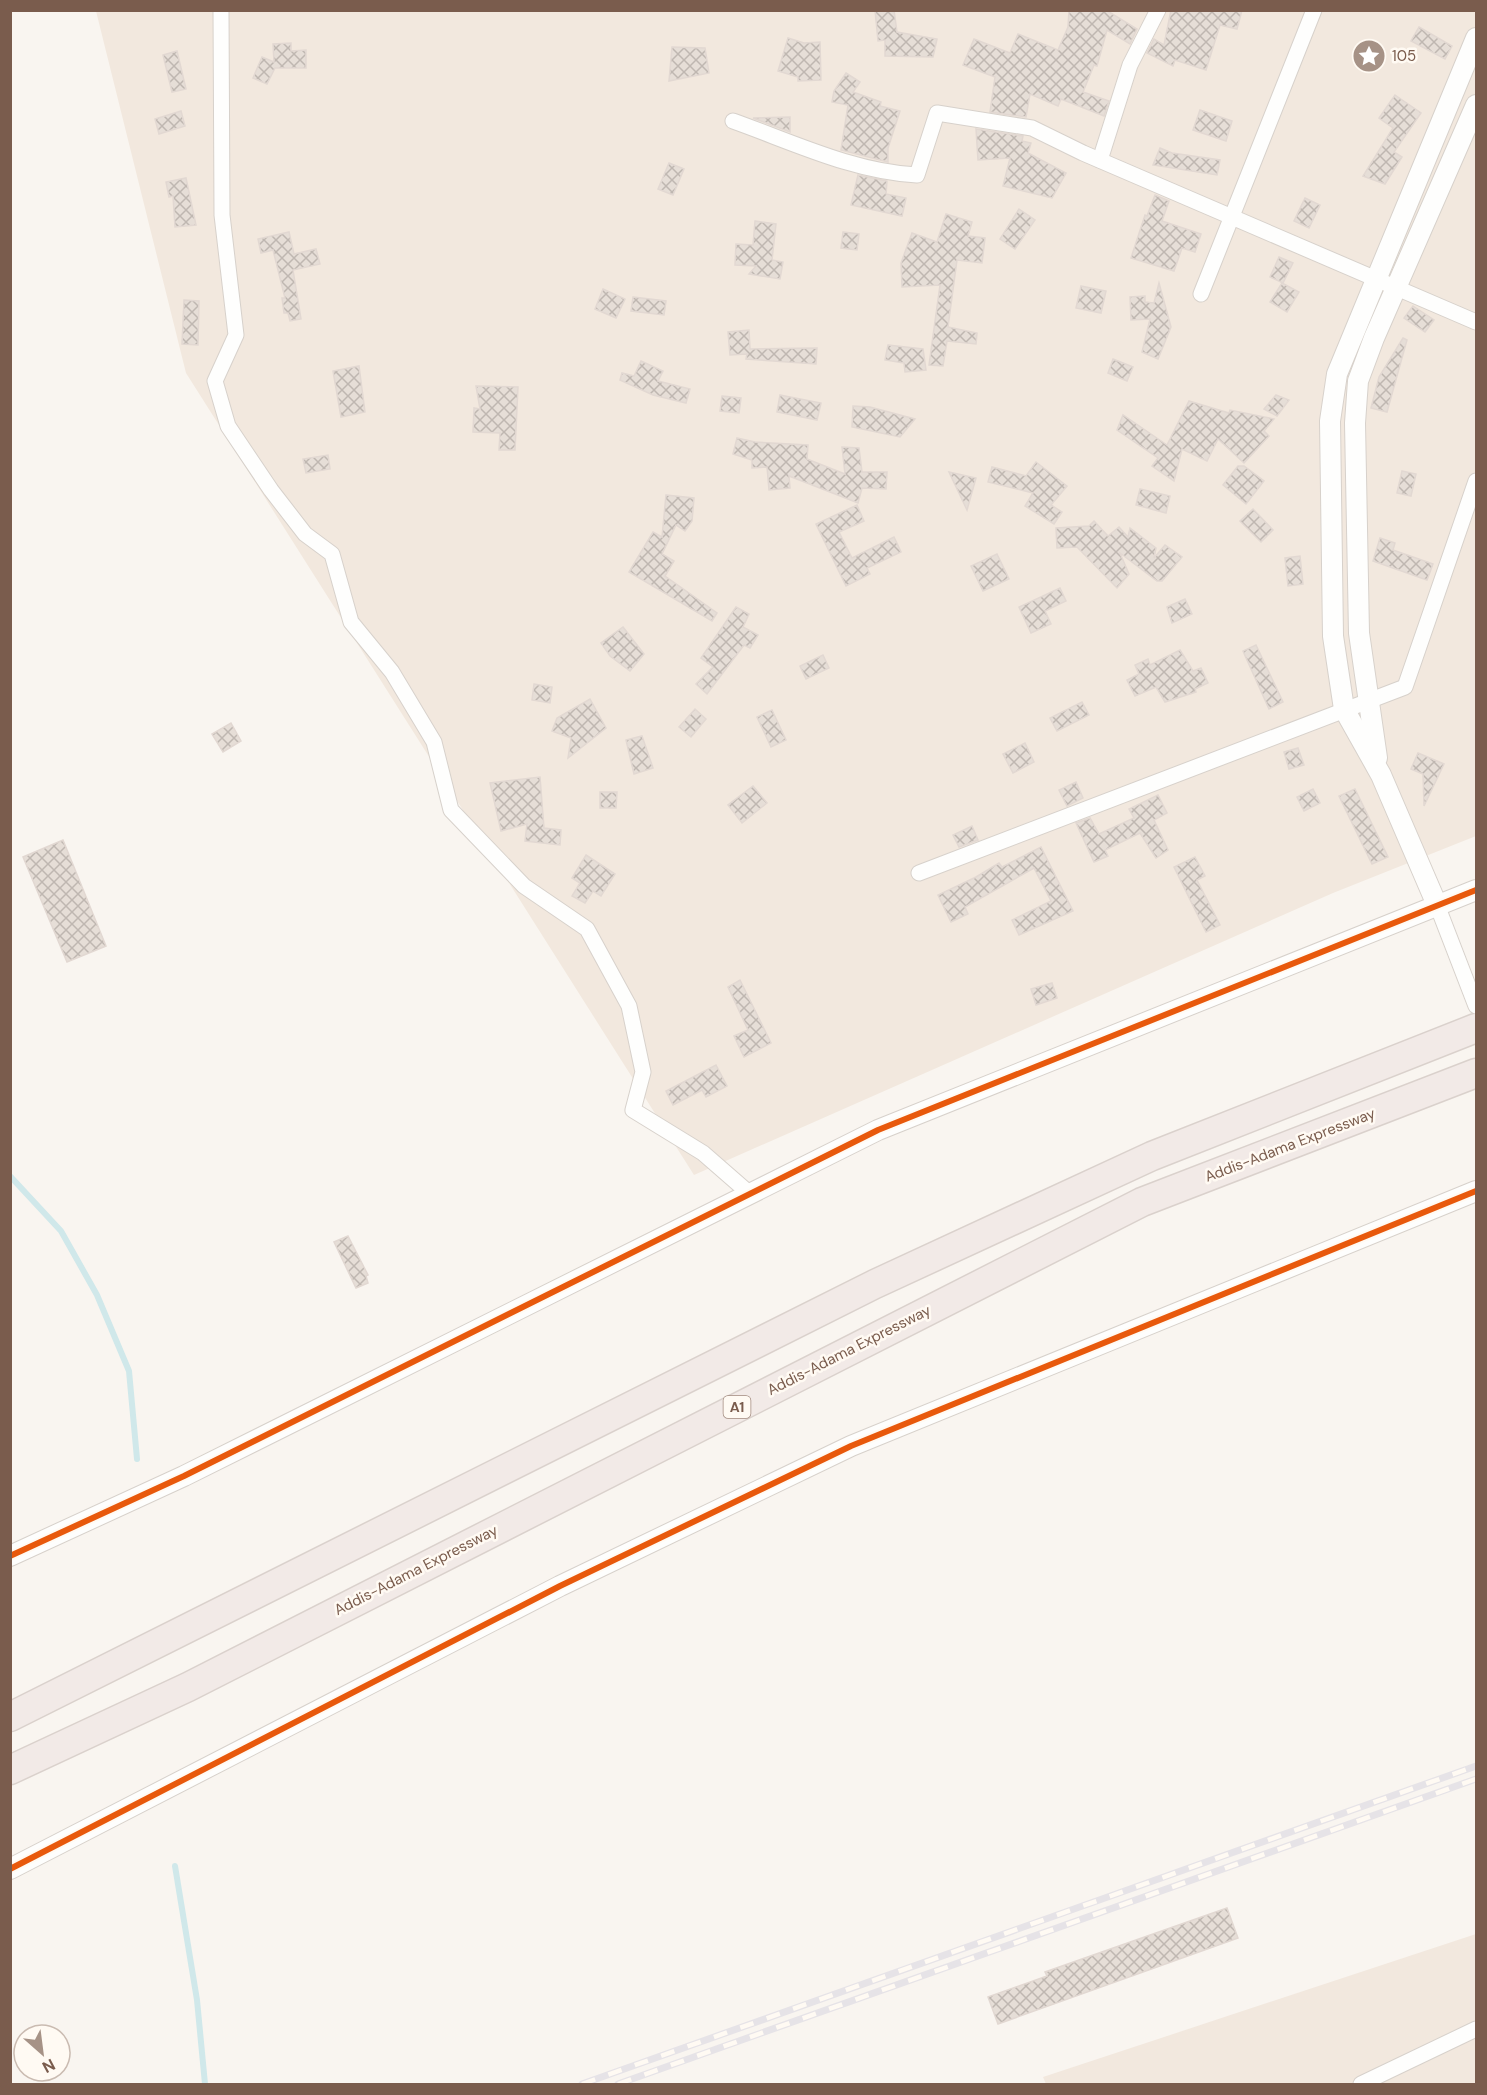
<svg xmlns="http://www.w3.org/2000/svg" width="1487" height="2095" viewBox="0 0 1487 2095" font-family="'DM Sans',sans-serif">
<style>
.residential{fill:#f2e8de}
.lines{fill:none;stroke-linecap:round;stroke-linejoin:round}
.stream{stroke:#d0e8ea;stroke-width:6}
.building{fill:url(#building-cross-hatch);stroke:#e2d8d2;stroke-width:1.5}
.minor-casing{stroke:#d7d1cb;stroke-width:17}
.tertiary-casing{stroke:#d7d1cb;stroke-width:22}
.motorway-casing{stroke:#dad1cc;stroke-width:31}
.minor{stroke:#fefefd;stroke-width:15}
.tertiary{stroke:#fefefd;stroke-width:20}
.motorway{stroke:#f2eae7;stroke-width:28}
.rail-casing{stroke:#e6e3e7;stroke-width:7}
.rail{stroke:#fffaf3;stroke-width:4.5;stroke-dasharray:14;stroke-linecap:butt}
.cycleway-casing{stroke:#fffaf3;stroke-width:10}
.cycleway{stroke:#e8590c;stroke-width:6}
.labels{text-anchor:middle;stroke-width:5;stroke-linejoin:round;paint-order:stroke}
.shield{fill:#fffaf3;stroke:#a28b7f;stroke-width:1.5}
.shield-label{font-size:14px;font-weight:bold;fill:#7a5c4d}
.poi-label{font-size:15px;fill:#7a5c4d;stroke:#fffaf3;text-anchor:start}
.street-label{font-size:15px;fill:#7a5c4d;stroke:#fffaf3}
</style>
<defs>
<pattern id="building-cross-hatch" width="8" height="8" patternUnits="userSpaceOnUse" patternTransform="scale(1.5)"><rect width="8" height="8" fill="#e6ded7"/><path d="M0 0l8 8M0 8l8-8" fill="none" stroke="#bfb7b1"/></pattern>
</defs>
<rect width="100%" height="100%" fill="#f9f5f0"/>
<g class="residential">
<path d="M96,11H1476V836L1333,893L694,1175L186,373Z"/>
<path d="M1476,1934V2084H1046L1043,2077Z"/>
</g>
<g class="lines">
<g class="stream">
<path d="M10,1176L61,1231L97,1295L129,1371L137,1459"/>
<path d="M175,1866L197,2000L205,2084"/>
</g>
</g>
<g class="building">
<path d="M875,10H894L897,32L937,39L933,57L885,56V40L878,41Z"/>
<path d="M1069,10H1106L1137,29L1130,44L1107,30L1097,66L1094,65L1083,92L1109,101L1104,116L1061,99L1058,106L1030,94L1026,117L990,112L995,77L963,65L974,39L1010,53L1018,34L1058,50L1068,27Z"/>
<path d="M1171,10H1242L1237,29L1220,25L1206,70L1175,60L1173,66L1147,53L1154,39L1164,45Z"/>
<path d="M1419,27L1452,46L1445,59L1411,41Z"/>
<path d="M788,38L804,43L820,42L821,80L798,81V77L778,71Z"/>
<path d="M291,43V51L306,50V68H275L267,84L253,78L262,57L274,62L273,44Z"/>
<path d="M672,47L705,48L709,73L669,81Z"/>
<path d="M177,51L186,89L172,92L163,55Z"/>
<path d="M846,73L860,82L853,92L881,102L880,106L900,111L888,148V162L841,150L848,105L832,102L834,91Z"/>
<path d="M1395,95L1421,113L1394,152L1402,157L1385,184L1363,176L1393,128L1379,118Z"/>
<path d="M1200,110L1232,121L1226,141L1193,130Z"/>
<path d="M181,111L185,126L159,134L155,119Z"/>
<path d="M790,117V132L753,118Z"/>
<path d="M976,129L1023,136L1022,141L1031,143L1028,153L1066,173L1052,198L1003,186L1010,158L978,160Z"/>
<path d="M1160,148L1172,153L1220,160L1217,175L1153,165Z"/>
<path d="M669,163L684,169L673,195L658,189Z"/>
<path d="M858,175L887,181L886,194L906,198L902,216L851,205Z"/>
<path d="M186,178L196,225L175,227L173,196L169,197L166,182Z"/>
<path d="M1155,195L1169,201L1162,221L1201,234L1195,252L1182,248L1174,271L1131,258L1145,215L1147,216Z"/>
<path d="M1305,198L1320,205L1309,228L1294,221Z"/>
<path d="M1019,209L1035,220L1015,249L1000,239Z"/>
<path d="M946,214L972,222L968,236L985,238L982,263L957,260L948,327L977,333L976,344L947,341L943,366L929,365L940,285L902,287L901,263L912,233L937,242Z"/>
<path d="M755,221L776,224L772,260L783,262L780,279L749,274L756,266L735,265L736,244L753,245Z"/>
<path d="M289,232L294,254L316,249L320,264L293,270L301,319L290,321L288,313H284L282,298H285L273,250L261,253L258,239Z"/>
<path d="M843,232L859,234L857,250L841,248Z"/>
<path d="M1279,257L1293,263L1283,283L1270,277Z"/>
<path d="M1159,283L1171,327L1158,359L1142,352L1150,319L1131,320L1130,297L1145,296V302L1154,303Z"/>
<path d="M1282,283L1299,292L1287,312L1270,302Z"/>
<path d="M1081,286L1106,291L1101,313L1076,308Z"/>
<path d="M603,289L625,299L616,318L595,309Z"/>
<path d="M633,297L666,301L664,315L631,311Z"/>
<path d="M184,300L199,301L198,345L182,344Z"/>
<path d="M1413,306L1434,320L1425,332L1404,318Z"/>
<path d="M749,330L750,349L817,348L816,364L746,359L747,354L730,355L728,332Z"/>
<path d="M1403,338L1407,340L1387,412L1371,408L1379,377Z"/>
<path d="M888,345L923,349L926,370L905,372L904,363L885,360Z"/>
<path d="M1113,359L1133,367L1127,381L1108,373Z"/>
<path d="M641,361L663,371L658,381L690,389L686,403L653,395L620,380L622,373L634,376Z"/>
<path d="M359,366L365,412L341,417L333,371Z"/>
<path d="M476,386L518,387L515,450H499L500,433L473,432L474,408L480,409Z"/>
<path d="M780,395L821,403L817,420L777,412Z"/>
<path d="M1276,395L1289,400L1277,416L1264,409Z"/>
<path d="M722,396L741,398L739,413L720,411Z"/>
<path d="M1189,401L1229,413L1230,410L1274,419L1264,431L1269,436L1244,463L1218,439L1207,461L1182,449L1174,481L1152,466L1158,458L1117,430L1123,415L1167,445Z"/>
<path d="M853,406L870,407L915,419L900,437L852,427Z"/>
<path d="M737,438L755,442L808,445L807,459L845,474L842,447L859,448L862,472H887L886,489L862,488L858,503L789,476L790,488L769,490L767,467L752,468V460L733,454Z"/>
<path d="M328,455L330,469L306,473L303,459Z"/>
<path d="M1036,462L1067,486L1051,505L1062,512L1054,524L1025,506L1033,493L988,482L992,467L1026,476Z"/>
<path d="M1238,466H1244L1264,481L1246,504L1223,485Z"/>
<path d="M1402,471L1416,474L1411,496L1397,493Z"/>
<path d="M949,472L976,478L967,510Z"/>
<path d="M1140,489L1170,496L1166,513L1136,505Z"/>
<path d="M666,495L694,498L692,521L685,531L676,525L662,554L674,561L665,576L717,613L712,621L629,572L653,532L662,537Z"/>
<path d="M857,505L864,521L839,532L852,558L894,537L901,552L867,568L870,574L846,586L816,524Z"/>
<path d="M1253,509L1273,530L1261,542L1240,521Z"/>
<path d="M1094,521L1108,536L1119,527L1128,537L1130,528L1156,548L1154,558L1165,545L1182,557L1162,581H1157L1120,553L1129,574L1117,588L1077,547L1057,548L1056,528L1089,526Z"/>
<path d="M1380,538L1395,543L1393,550L1433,564L1427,580L1373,561Z"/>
<path d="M997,554L1009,579L983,591L971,566Z"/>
<path d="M1300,556L1303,584L1288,586L1285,558Z"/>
<path d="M1060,588L1066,601L1045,611L1051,624L1031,633L1019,607Z"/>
<path d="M1185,599L1192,614L1172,623L1167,607Z"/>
<path d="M736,607L749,614L743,627L758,635L750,648L744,645L707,694L696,684L713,667L701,658Z"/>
<path d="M623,627L644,654L630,671L610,656L601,643Z"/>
<path d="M1256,645L1283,702L1269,709L1243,651Z"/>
<path d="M1180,650L1193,671L1201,668L1208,683L1195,689L1196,692L1165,702L1156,687L1135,696L1127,680L1139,674L1135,665L1148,659L1150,665Z"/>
<path d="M823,655L829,668L806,679L800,666Z"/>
<path d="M534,684L552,687L550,703L532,700Z"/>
<path d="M590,699L606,728L568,758L571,738L552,731L557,718Z"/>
<path d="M1082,702L1089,715L1057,731L1050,718Z"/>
<path d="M695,709L706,719L691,737L679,727Z"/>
<path d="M772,710L786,740L771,747L757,717Z"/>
<path d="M231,723L241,741L223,752L212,734Z"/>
<path d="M642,736L653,768L634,774L626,740Z"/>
<path d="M1025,743L1034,762L1013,773L1003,754Z"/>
<path d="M1298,748L1304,765L1289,769L1284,752Z"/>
<path d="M1418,753L1444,764L1424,806L1423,774L1411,769Z"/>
<path d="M540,777L544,828L561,830L560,845L525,841L527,824L501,831L490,783Z"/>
<path d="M1076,782L1083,798L1067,806L1059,790Z"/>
<path d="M753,786L767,803L742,823L728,805Z"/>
<path d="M1313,789L1320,803L1304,811L1297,797Z"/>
<path d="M1355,789L1388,857L1372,864L1339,796Z"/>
<path d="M600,792H617L616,808H600Z"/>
<path d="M1158,795L1167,813L1154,820L1168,850L1156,858L1140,833L1105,850L1108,856L1094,862L1076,823L1090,818L1099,834L1134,818L1129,809Z"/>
<path d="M972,826L978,840L959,847L953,835Z"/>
<path d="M63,840L106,946L67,962L23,857Z"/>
<path d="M1041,847L1073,911L1019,935L1012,920L1051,901L1034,868L965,907L968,914L951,922L938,895L976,877L999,863L1002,867Z"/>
<path d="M586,855L615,874L601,896L593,891L585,903L572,896L580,883L572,878Z"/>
<path d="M1195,857L1205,876L1197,880L1220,925L1206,932L1174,867Z"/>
<path d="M740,980L771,1043L744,1057L734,1036L748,1030L728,987Z"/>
<path d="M1052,983L1057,998L1036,1005L1031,989Z"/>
<path d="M716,1065L727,1086L706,1097L702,1090L673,1105L666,1091Z"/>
<path d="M348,1236L368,1275L366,1276L368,1283L356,1288L334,1242Z"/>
<path d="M1227,1908L1238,1938L998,2024L988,1997L1047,1976L1045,1972Z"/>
</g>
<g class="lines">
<defs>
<g id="minor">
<path d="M221,10L222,215L236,335L215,381L228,426L271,490L305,534L332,554L351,622L392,672L434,742L451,810L524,886L587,929L629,1006L643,1072L633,1110L703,1153L750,1194"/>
<path d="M733,121C792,142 854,172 917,175L937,113L1032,128L1083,153L1476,322"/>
<path d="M1100,160L1130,65L1158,10"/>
<path d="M1201,294L1314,10"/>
<path d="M919,873L1405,687L1476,481"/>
<path d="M1437,905L1476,1006"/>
<path d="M1361,2084L1476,2029"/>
</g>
<g id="tertiary">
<path d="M1377,758L1359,633L1355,423L1358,381L1374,338L1476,105"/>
<path d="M1437,905L1381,775L1344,709L1333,636L1330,421L1337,374L1476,38"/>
<path d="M10,1556L184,1476L878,1130L1476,890"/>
<path d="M10,1869L560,1586L851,1446L1476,1191"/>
</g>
<g id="motorway">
<path d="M10,1717L875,1284L1152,1156L1476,1028"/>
<path d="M10,1770L188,1687L1142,1202L1476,1073"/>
</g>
</defs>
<use href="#minor" class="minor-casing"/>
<use href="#tertiary" class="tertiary-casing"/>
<use href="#motorway" class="motorway-casing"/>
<use href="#minor" class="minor"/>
<use href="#tertiary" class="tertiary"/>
<use href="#motorway" class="motorway"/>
<defs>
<g id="rail">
<path d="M582,2084L1476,1766"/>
<path d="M618,2084L1476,1779"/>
</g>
</defs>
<use href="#rail" class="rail-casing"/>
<use href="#rail" class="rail"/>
<defs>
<g id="cycleway">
<path d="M10,1556L184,1476L878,1130L1476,890"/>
<path d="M10,1869L560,1586L851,1446L1476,1191"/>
</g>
</defs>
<use href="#cycleway" class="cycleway-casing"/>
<use href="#cycleway" class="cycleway"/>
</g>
<defs>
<symbol id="sight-disc" viewBox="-11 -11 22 22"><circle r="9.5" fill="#a69286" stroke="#fffaf3"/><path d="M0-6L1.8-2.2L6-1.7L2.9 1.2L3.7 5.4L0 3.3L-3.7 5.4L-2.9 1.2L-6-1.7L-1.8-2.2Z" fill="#fff"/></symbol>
</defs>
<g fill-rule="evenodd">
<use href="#sight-disc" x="1350" y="37" width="38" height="38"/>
</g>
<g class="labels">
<rect class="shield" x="723.5" y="1396" width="27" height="22" rx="4.5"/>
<g class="shield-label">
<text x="737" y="1412">A1</text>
</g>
<g class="poi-label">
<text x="1392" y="61">105</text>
</g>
<g class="street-label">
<text transform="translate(1290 1145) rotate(-21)" y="5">Addis-Adama Expressway</text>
<text transform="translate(849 1350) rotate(-27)" y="5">Addis-Adama Expressway</text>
<text transform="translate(416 1570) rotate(-27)" y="5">Addis-Adama Expressway</text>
</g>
</g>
<rect width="1487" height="2095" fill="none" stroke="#7a5c4d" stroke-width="24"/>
<g transform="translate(42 2053) rotate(152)"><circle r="28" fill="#fffaf3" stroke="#cabbb1" stroke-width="1.5"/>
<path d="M0-4.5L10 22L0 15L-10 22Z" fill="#a69286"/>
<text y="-9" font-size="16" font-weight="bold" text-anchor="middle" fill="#7a5c4d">N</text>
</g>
</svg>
